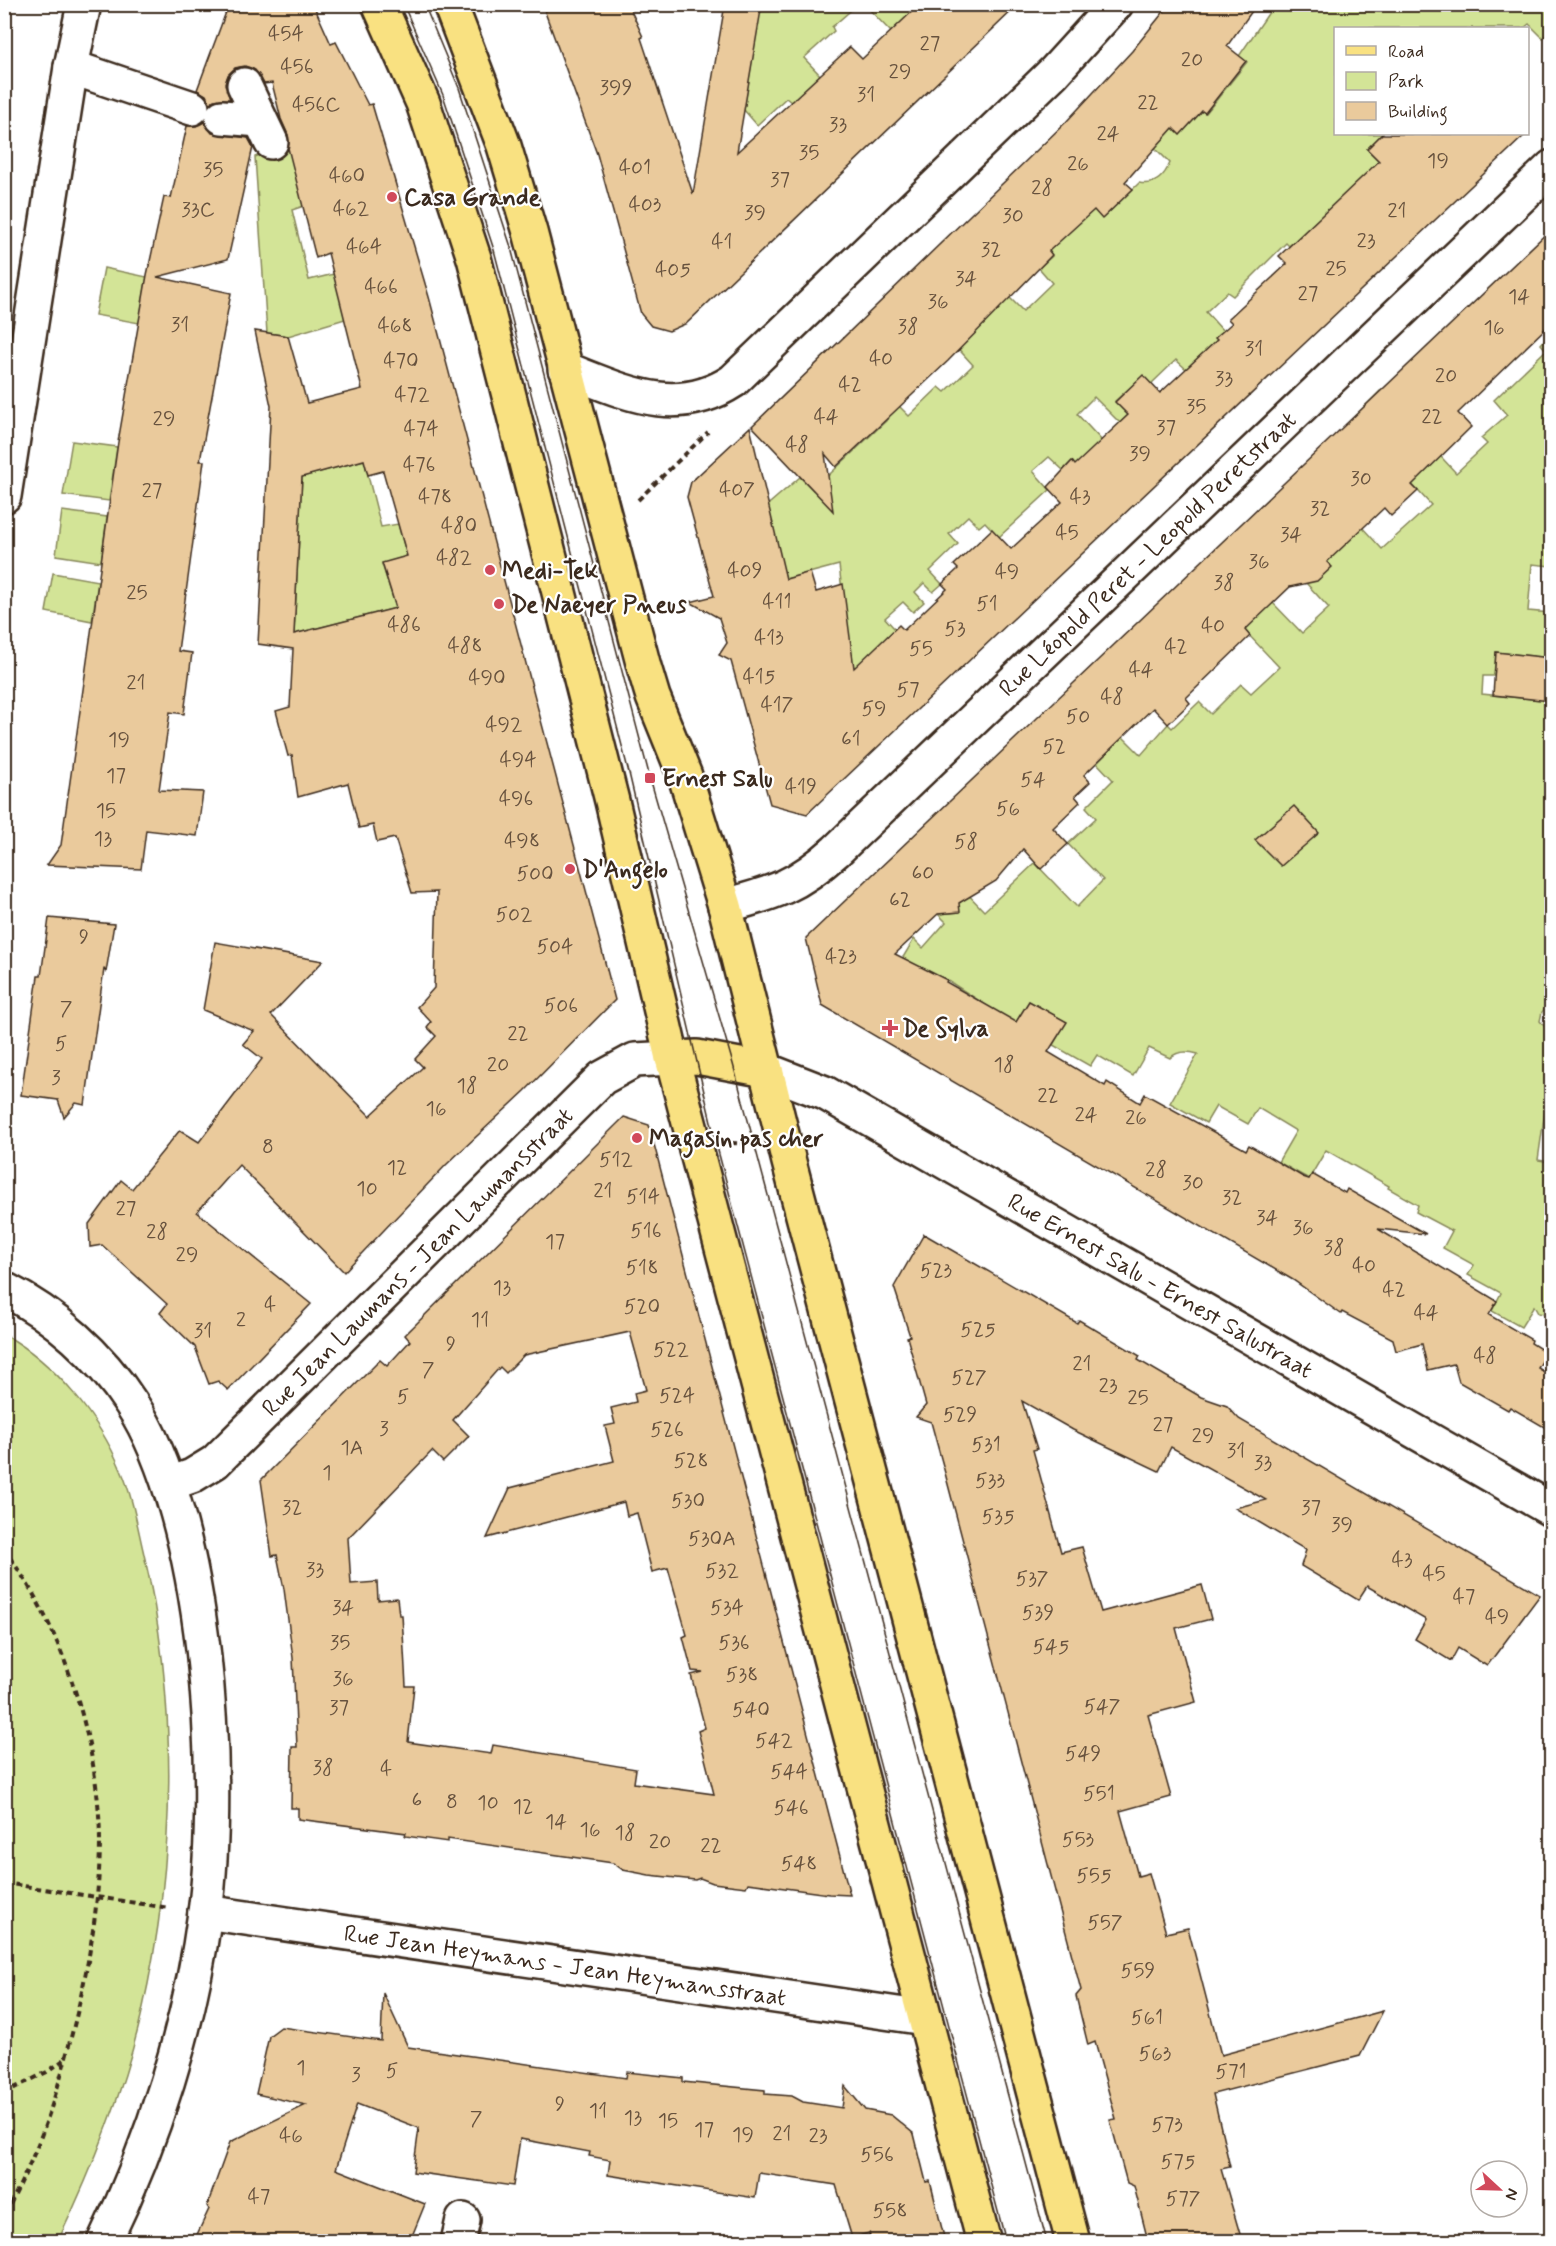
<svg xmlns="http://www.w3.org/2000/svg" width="1556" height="2246" viewBox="0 0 1556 2246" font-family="Mynerve,sans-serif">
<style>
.green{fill:#d3e497;stroke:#87875a;stroke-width:1.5}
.building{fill:#eaca9c;stroke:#3b2a1e;stroke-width:1.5;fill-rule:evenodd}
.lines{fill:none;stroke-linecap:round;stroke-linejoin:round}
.minor-casing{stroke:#3b2a1e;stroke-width:38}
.major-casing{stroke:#3b2a1e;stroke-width:38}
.path{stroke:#3b2a1e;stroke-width:4;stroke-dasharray:6 4.5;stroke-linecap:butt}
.minor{stroke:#fff;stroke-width:33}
.major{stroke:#f9e181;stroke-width:33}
.tram{stroke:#3b2a1e;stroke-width:1.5}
.poi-dot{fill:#d1495b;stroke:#fff;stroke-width:2}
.labels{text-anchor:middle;stroke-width:4.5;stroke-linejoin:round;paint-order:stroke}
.number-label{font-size:21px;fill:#67523e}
.poi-label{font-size:24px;font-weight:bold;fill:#3b2a1e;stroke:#fff;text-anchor:start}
.street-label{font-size:24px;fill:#3b2a1e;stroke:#fff}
</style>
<rect width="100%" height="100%" fill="#fff"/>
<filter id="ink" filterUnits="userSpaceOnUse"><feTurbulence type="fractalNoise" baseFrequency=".0167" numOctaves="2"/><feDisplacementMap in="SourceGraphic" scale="12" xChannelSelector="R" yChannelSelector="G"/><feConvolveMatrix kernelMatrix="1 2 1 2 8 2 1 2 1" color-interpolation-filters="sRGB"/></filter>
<g filter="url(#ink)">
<g class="green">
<path d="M1283,4L1551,5V30L1543,38L1529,24L1524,28H1336V134H1382L1367,149L1380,162L1289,246L1286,243L1233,296L1227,292L1206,312L1223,331L1216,337L1217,340L1186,369L1176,360L1151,384L1143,376L1115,401L1128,415L1120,423L1094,397L1077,414L1103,442L1077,467L1071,462L1063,470L1049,457L1033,471L1050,490L999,537L985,522L979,527L968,516L949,534L958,544L930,571L942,584L933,592L924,583L915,592L924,602L913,612L903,602L885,618L895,629L853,685L839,565L786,579L763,509L800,477L813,490L889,418L881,409L891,398L909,416L939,387L945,392L973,365L953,343L1009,297L1023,311L1052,283L1039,268L1052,256L1049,251L1078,194L1103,218L1139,183C1154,186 1164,177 1170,163L1155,148L1173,128L1180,135L1202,111L1206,113L1247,62L1239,56L1274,5Z"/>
<path d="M761,5H809L812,7L815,5H857L832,27L834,31L804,58L820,75L791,102L786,98L757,125L744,110Z"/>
<path d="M865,5H921L891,32Z"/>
<path d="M291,141L304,206L292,210L309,280L334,274L345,319L288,336L267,333L255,157Z"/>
<path d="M104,268L147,277L139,323L95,315Z"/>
<path d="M1551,333V566L1532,564L1528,611L1551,613V658L1496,652L1494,676H1483L1482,694L1551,701L1552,861L1548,905L1552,906V1000L1542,1012L1540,1021L1551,1034V1054L1547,1064L1551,1068L1552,1083H1549L1538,1160L1550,1162L1544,1217L1551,1219V1315L1538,1313L1534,1306L1521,1327L1492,1311L1501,1293L1468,1275L1474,1265L1443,1248L1452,1231L1416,1212L1418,1205L1388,1188L1389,1186L1326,1150L1309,1179L1278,1162L1296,1131L1258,1108L1248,1124L1216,1106L1206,1123L1170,1103L1198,1054C1188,1051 1178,1050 1170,1058L1149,1048L1133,1076L1097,1055L1090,1066L1053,1045L1066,1022L1029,1001L1015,1024L947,980L942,977L937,985L899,964L914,939L923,948L946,922L938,914L959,912L958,884L984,911L1035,863L1077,907L1103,880L1068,844L1096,818L1086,807L1113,780L1097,763L1123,737L1141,755L1168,724L1172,728L1199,702L1211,714L1241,684L1251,693L1279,667L1229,614L1273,603L1302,633L1329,608L1306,583L1361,526L1382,549L1431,505L1352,419L1380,391L1456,473L1487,444L1481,438L1507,415L1494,400L1546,350L1541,344Z"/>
<path d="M72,441L117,447L109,501L63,495Z"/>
<path d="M364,460L381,527L398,524L407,556L382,564L396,608L294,634L302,477Z"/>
<path d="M62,511L107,517L101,562L56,555Z"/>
<path d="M53,573L98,581L92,621L46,612Z"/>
<path d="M5,1335C55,1363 99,1417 121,1470C132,1495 137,1524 143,1550C179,1701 176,1862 142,2012C124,2092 93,2168 58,2241H5Z"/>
</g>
<g class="building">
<path d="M229,4H313L331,44L336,42L368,105L372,104L429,297L615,1000L525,1091L446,1165L344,1272L239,1165L197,1212L311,1304L228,1390L218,1381L209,1384L195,1347L160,1313L167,1304L102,1245L90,1247L89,1224L121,1180L132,1189L180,1130L199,1142L262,1059L243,1044L254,1031L203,1010L215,942L323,961L271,1015L370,1116L423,1067L415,1059L436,1036L427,1027L431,1022L417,1007L434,988L437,892L412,893L395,838L377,842L373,825L359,828L348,783L298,797L292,755L288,756L276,711L290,707L293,649L258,644L271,406L255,331L288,336L307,403L362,389L328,253L316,258L288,148V135L281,119L272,83L264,84L255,70L245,66L235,68L228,75L225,84L230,99L214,100L210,103L206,95L197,90ZM364,460L368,475L383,471L407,556L382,563L396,608L294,634L302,477Z"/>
<path d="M542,4H628L643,37L641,38L693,194L725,4H762L737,152L850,47L862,59L920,4H1019L687,323L669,331L651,326L641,314L597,154Z"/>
<path d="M1170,4H1257L1227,46L1246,61L1205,113L1202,111L1180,135L1173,128L1125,182L1133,189L1102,219L1094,210L1049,251L1052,255L948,361L836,467L825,454L833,511L752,426L1066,122L1132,51Z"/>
<path d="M204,122L212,133L248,138L253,147L228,259L157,277L231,293L200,461H204L178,651L192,653L184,714L170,712L159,790L203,792L197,836L146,830L141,869L47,865L61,845L118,442L147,275L164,197L171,198L187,126H196Z"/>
<path d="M1382,134H1526L807,814L770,804L731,661L719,655L727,643L719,618L690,602L714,596L687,497L691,482L750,427L786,579L810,572L816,592L843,584L854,668L899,625L904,630L947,589L942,584L958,569L954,565L992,529L1011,549L1062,502L1048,487L1072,461L1075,465L1128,415L1115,402L1143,375L1160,393L1217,340L1215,338L1232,323L1228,319L1287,264L1279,256L1379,161L1367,149Z"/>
<path d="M1551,229V323L1458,413L1471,427L1412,485L1418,491L1391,516L1384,508L1327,562L1332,567L1317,581L1290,587L1245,630L1250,636L1186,698L1190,703L1168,724L1153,708L1084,775L1090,782L1075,796L1080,802L1053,828L1068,844L1041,869L1023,849L996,881L959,903L960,912L938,914L895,954L947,980L946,982L1016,1022L1029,1001L1067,1022L1048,1052L1105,1086L1107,1082L1140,1103L1145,1094L1246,1150L1249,1145L1303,1177L1309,1179L1312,1174L1345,1193L1347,1189L1426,1234L1378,1229L1497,1301L1489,1315L1532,1340L1531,1343L1547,1353L1538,1368L1551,1376V1431L1510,1407L1508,1410L1459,1382L1454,1364L1428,1370L1422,1344L1396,1351L1393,1339L1342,1312L1341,1314L1293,1280L822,1005L806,938Z"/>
<path d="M1496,652L1551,658V701L1493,695Z"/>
<path d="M1294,806L1319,833L1281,866L1255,840Z"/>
<path d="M49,918L114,924L106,972L104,969L85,1105L76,1103L64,1117L58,1100L21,1095L38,976H41Z"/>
<path d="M624,1117L649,1125L850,1895L829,1894L748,1883L746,1887L713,1883L700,1878L695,1880L649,1875L623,1870L613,1863L448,1839V1842L405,1836L406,1833L298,1819V1808H291L292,1747H297L293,1658L284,1589L277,1555L272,1556L261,1480L380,1360L387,1366L410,1341L405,1335ZM630,1332L646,1390L634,1393L636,1402L611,1408L615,1424L605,1426L614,1461L510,1488L487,1538L624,1502L627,1516L637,1513L652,1572L668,1568L687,1635L683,1637L692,1671L703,1672L691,1675L705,1728L698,1731L714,1794L634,1783L636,1769L493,1745L491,1754L408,1742L414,1686H406L402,1615H399L397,1598L378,1600L377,1582L351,1584L348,1538L432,1451L443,1462L469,1436L453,1420L500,1367L506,1373L524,1355Z"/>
<path d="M924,1234L1077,1323L1079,1320L1140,1356L1138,1360L1201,1397L1227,1406L1239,1419L1540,1595L1487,1666L1458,1648L1451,1661L1415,1639L1426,1620L1367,1586L1358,1600L1301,1566L1306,1550L1235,1508L1266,1500L1171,1447L1159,1471L1073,1430L1022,1401L1037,1449L1033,1450L1061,1552L1082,1547L1101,1612L1202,1585L1211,1619L1176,1628L1196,1702L1148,1715L1171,1797L1120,1811L1138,1876L1149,1873L1166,1933L1188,1928L1221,2055L1383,2011L1360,2056L1213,2094L1230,2167L1221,2169L1242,2241H1148L1134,2186L1127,2183L1110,2120L1116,2119L1095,2042L1088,2045L1076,1996L1081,1990L945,1473L931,1422L916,1417L926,1405L907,1337L910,1336L894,1287Z"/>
<path d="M383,1993L408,2047L626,2078L627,2072L683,2078V2082L765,2090V2094L792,2096L803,2102L842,2108L845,2086L865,2110L891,2115L914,2134L926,2182L930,2181L945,2241H871L869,2233L852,2238L836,2185L759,2173L755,2198L608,2175L610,2160L589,2156L590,2152L520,2139L513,2186L413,2172L419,2128L357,2104L336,2169L425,2204L410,2241H194L209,2209L207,2206L230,2142L306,2105L256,2094L269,2036L281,2027L381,2041Z"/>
</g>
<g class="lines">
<defs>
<g id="minor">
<path d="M71,67L192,108"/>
<path d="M244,85L271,142"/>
<path d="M222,117L260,120"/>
<path d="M565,369C623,391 675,419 733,381L1054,72L1116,4"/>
<path d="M4,496L71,67L84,4"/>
<path id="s1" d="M725,906C774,893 797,886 836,851L1552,167"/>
<path id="s2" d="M766,1070L825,1093L1552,1510"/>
<path d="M4,1289C55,1315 100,1355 131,1403C207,1519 223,1777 205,1913C190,2025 154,2140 104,2242"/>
<path id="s3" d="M169,1484L192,1476L215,1462L602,1078L635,1060L672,1058"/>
<path id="s4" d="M205,1912L925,2018"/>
<path d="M458,2242L463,2220"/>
</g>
<g id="major">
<path d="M379,4L423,103L474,258L612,801L672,1058L984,2242"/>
<path d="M450,4L504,146L530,232L644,667L653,697L685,776L725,906L789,1162L1073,2242"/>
<path d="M672,1058L697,1057L766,1070"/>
</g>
</defs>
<use href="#minor" class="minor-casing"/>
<use href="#major" class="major-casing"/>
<g class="path">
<path d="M638,500L708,432"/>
<path d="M731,1143L748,1144"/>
<path d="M4,1550C64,1627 100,1746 100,1844C99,1910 87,1977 70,2041C55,2102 36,2159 4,2215"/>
<path d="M4,1883L169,1908"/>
<path d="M4,2093L47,2072L65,2059"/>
</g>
<use href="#minor" class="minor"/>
<use href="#major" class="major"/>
<g class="tram">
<path d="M403,4L443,95L494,250L629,773L716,1143L1006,2242"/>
<path d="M424,4L459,88L510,244L650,778L733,1064L1047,2242"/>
</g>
</g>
</g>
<g class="poi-dot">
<circle cx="392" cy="197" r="6"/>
<circle cx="490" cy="570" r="6"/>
<circle cx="499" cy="604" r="6"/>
<rect x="644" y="772" width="12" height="12" rx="3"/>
<circle cx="570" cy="869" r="6"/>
<path d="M887 1019h6v6h6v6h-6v6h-6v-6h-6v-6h6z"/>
<circle cx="637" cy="1138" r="6"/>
</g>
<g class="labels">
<g class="number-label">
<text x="286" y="40">454</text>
<text x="930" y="50">27</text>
<text x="1192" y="66">20</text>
<text x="297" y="73">456</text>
<text x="900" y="78">29</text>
<text x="616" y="94">399</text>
<text x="866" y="101">31</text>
<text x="1148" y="109">22</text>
<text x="316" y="111">456C</text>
<text x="838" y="131">33</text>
<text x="1108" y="140">24</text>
<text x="809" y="159">35</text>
<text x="1438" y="167">19</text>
<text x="1078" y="170">26</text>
<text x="635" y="174">401</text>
<text x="213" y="176">35</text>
<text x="347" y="182">460</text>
<text x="780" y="186">37</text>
<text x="1042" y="194">28</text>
<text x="645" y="211">403</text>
<text x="351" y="215">462</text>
<text x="198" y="216">33C</text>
<text x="1397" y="217">21</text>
<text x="755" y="219">39</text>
<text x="1013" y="222">30</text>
<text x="1366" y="247">23</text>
<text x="722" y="248">41</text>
<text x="364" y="253">464</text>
<text x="991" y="256">32</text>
<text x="1336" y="275">25</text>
<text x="673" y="276">405</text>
<text x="966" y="285">34</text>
<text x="381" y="293">466</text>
<text x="1308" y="300">27</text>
<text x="1519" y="303">14</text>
<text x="938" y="308">36</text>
<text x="180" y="331">31</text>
<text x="395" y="332">468</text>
<text x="908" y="333">38</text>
<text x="1494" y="334">16</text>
<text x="1254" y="355">31</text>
<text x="881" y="365">40</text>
<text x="401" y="367">470</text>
<text x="1446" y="382">20</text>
<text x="1224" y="385">33</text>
<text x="850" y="391">42</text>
<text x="412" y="401">472</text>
<text x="1196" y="413">35</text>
<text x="826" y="423">44</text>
<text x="1432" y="423">22</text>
<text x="164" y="425">29</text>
<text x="1166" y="434">37</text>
<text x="421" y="435">474</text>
<text x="797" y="451">48</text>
<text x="1140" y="460">39</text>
<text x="419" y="471">476</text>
<text x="1361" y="485">30</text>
<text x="737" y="496">407</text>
<text x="152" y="497">27</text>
<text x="435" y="503">478</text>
<text x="1080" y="503">43</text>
<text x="1320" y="515">32</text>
<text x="459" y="532">480</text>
<text x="1067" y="539">45</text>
<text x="1291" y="541">34</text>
<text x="454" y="564">482</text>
<text x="1259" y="568">36</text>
<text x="745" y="577">409</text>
<text x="1007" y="578">49</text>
<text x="1224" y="589">38</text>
<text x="137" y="599">25</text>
<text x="777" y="608">411</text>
<text x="987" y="610">51</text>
<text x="404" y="631">486</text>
<text x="1213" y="632">40</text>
<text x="955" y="635">53</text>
<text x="769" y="644">413</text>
<text x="465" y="652">488</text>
<text x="1176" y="653">42</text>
<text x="921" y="655">55</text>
<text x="1141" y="676">44</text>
<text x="759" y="683">415</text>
<text x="487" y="684">490</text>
<text x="136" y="689">21</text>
<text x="908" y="696">57</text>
<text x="1112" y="703">48</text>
<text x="777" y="711">417</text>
<text x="874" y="715">59</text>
<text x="1078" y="723">50</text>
<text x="504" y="731">492</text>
<text x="851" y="745">61</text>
<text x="119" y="746">19</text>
<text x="1054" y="753">52</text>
<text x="518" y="766">494</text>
<text x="116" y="782">17</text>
<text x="1033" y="786">54</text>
<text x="801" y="793">419</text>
<text x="516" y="805">496</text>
<text x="1008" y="815">56</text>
<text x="106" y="817">15</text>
<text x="103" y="845">13</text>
<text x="522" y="847">498</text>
<text x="966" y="848">58</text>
<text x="923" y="879">60</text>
<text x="535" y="880">500</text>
<text x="900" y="906">62</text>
<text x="514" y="921">502</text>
<text x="84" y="943">9</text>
<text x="555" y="953">504</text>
<text x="841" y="963">423</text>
<text x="561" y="1012">506</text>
<text x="66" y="1015">7</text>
<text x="518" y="1040">22</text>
<text x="61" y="1050">5</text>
<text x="498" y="1071">20</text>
<text x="1004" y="1071">18</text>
<text x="56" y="1084">3</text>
<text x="467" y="1092">18</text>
<text x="1048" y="1102">22</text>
<text x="436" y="1115">16</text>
<text x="1086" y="1121">24</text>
<text x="1136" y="1124">26</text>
<text x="268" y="1153">8</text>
<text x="616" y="1166">512</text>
<text x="397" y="1174">12</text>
<text x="1156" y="1176">28</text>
<text x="1193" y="1189">30</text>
<text x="367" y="1195">10</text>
<text x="603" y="1197">21</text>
<text x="643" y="1203">514</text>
<text x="1232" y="1204">32</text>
<text x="126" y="1215">27</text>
<text x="1267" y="1224">34</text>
<text x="1303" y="1234">36</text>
<text x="646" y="1237">516</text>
<text x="157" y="1238">28</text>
<text x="555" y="1248">17</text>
<text x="1334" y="1254">38</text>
<text x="187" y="1261">29</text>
<text x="1364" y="1272">40</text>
<text x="642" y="1274">518</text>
<text x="936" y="1277">523</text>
<text x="502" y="1294">13</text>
<text x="1394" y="1296">42</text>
<text x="270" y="1311">4</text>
<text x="642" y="1313">520</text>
<text x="1426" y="1319">44</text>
<text x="241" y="1326">2</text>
<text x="480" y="1326">11</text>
<text x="978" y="1336">525</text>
<text x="203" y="1337">31</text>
<text x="451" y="1350">9</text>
<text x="671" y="1356">522</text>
<text x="1485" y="1362">48</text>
<text x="1082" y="1370">21</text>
<text x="428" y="1376">7</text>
<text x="969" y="1384">527</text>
<text x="1108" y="1392">23</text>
<text x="677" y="1402">524</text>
<text x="403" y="1403">5</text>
<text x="1138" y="1404">25</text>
<text x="960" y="1421">529</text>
<text x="1163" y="1431">27</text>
<text x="384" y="1435">3</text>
<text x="667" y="1436">526</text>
<text x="1203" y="1442">29</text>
<text x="986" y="1451">531</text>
<text x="352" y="1454">1A</text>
<text x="1236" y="1457">31</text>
<text x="691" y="1467">528</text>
<text x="1263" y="1469">33</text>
<text x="327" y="1479">1</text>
<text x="990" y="1487">533</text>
<text x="688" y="1507">530</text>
<text x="292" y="1514">32</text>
<text x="1311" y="1514">37</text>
<text x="998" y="1523">535</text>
<text x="1342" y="1531">39</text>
<text x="712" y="1545">530A</text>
<text x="1402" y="1566">43</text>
<text x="315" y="1576">33</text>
<text x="722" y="1577">532</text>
<text x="1434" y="1580">45</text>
<text x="1032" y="1585">537</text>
<text x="1464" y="1603">47</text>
<text x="343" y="1614">34</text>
<text x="727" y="1614">534</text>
<text x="1038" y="1619">539</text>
<text x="1497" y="1623">49</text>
<text x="340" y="1649">35</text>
<text x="734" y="1649">536</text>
<text x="1051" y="1653">545</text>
<text x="742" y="1681">538</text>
<text x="343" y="1685">36</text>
<text x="1102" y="1713">547</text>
<text x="339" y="1714">37</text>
<text x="751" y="1716">540</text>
<text x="774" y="1747">542</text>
<text x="1083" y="1760">549</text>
<text x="323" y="1774">38</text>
<text x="386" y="1775">4</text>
<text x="789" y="1778">544</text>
<text x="1099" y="1800">551</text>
<text x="417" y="1806">6</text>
<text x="452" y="1808">8</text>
<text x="488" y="1809">10</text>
<text x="523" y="1813">12</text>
<text x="791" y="1814">546</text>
<text x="556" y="1828">14</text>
<text x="590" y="1836">16</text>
<text x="625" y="1839">18</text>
<text x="1078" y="1846">553</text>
<text x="660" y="1848">20</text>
<text x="711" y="1852">22</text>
<text x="799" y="1870">548</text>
<text x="1094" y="1882">555</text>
<text x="1105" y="1929">557</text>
<text x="1138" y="1977">559</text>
<text x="1147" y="2024">561</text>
<text x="1155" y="2060">563</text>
<text x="301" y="2074">1</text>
<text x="392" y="2077">5</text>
<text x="1231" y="2078">571</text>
<text x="356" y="2081">3</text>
<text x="560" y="2110">9</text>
<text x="598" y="2117">11</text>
<text x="633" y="2124">13</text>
<text x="476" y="2125">7</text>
<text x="668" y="2127">15</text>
<text x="1167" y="2131">573</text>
<text x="704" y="2136">17</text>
<text x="782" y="2140">21</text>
<text x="743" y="2141">19</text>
<text x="291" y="2142">46</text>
<text x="818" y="2142">23</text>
<text x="877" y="2161">556</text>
<text x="1178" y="2168">575</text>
<text x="259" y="2203">47</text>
<text x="1183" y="2205">577</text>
<text x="890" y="2217">558</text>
</g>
<g class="poi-label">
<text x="404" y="205">Casa Grande</text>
<text x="502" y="578">Medi-Tek</text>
<text x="511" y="612">De Naeyer Pneus</text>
<text x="662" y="786">Ernest Salu</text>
<text x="582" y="877">D'Angelo</text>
<text x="902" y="1036">De Sylva</text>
<text x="649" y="1146">Magasin pas cher</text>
</g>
<g class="street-label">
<text dy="8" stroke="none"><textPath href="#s1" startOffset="556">Rue Léopold Peret - Leopold Peretstraat</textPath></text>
<text dy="8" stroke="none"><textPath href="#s3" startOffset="336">Rue Jean Laumans - Jean Laumansstraat</textPath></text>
<text dy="8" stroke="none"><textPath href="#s2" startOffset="450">Rue Ernest Salu - Ernest Salustraat</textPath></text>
<text dy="8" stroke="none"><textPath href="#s4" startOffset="364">Rue Jean Heymans - Jean Heymansstraat</textPath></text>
</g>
</g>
<rect width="1556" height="2246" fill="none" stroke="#fff" stroke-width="24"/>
<rect x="12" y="12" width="1532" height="2222" fill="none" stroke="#3b2a1e" stroke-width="2" filter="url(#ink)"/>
<rect x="1334" y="27" width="195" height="108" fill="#ffffff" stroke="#b1aaa5" stroke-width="1.5"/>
<rect x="1346" y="46" width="30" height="9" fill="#f9e181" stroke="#b1aaa5" stroke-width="1.5"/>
<text x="1388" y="57" font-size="18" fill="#3b2a1e">Road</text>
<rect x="1346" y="72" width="30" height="18" fill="#d3e497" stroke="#b1aaa5" stroke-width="1.5"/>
<text x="1388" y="87" font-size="18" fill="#3b2a1e">Park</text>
<rect x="1346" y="102" width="30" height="18" fill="#eaca9c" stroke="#b1aaa5" stroke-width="1.5"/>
<text x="1388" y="117" font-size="18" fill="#3b2a1e">Building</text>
<g transform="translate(1499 2189) rotate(112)"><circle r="28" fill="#ffffff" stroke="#b1aaa5" stroke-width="1.5"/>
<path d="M0-4.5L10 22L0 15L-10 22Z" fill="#d1495b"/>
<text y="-9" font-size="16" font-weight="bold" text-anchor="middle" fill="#3b2a1e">N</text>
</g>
</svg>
